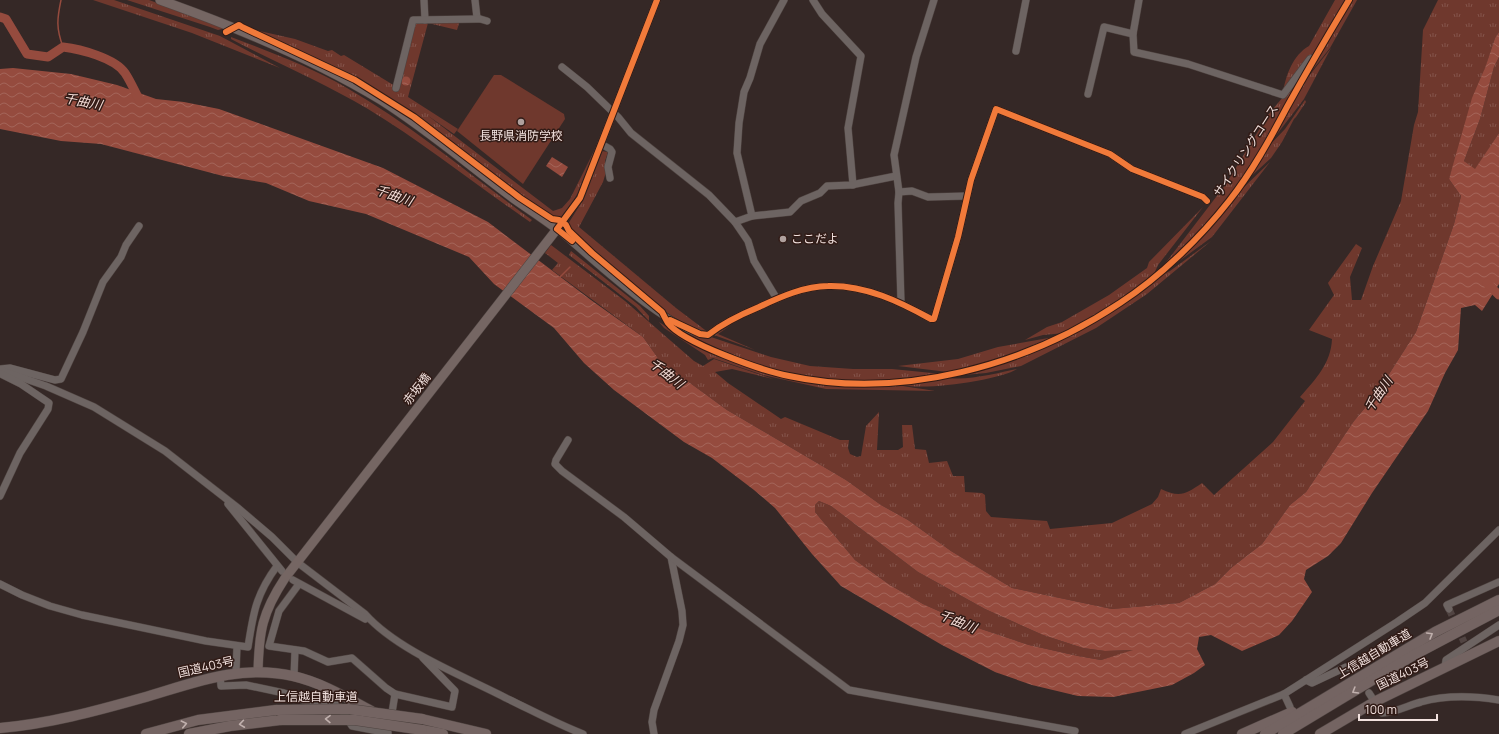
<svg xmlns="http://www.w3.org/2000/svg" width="1499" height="734" viewBox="0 0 1499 734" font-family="Manrope,'Noto Sans JP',sans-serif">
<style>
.grass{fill:url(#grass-tufts)}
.green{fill:#6f382d}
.water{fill:url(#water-waves);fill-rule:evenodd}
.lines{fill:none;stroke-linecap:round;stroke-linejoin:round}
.stream{stroke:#954b3e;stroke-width:1.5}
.river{stroke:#954b3e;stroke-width:9}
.minor-tunnel{stroke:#514442;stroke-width:7;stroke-dasharray:7 3.5;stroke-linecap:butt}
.minor-casing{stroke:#4f4441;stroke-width:8}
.major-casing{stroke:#4f4441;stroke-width:10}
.highway-casing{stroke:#4f4441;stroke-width:11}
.minor{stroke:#6d6462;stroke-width:7}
.major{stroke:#756663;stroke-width:9}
.highway{stroke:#746462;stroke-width:10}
.highway-bridge-casing{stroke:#4f4441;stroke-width:11;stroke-linecap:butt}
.highway-bridge{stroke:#746462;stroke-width:10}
.cycleway-casing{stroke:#311b16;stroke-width:8}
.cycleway{stroke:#f17a3a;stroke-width:6}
.oneway{stroke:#c0b0ad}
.poi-dot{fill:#b0a19e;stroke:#311b16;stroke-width:1.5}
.labels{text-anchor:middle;stroke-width:3;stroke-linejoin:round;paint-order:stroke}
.poi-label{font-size:12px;fill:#f2e2df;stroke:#311b16}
.street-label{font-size:12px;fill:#f2e2df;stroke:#311b16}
.water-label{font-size:13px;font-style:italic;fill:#f4dcd6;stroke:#311b16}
</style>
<defs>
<pattern id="grass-tufts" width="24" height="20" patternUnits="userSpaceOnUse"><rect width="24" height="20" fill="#6f382d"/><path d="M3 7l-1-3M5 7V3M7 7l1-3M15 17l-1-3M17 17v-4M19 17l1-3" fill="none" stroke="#84544b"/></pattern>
<pattern id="water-waves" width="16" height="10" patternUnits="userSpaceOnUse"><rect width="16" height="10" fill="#954b3e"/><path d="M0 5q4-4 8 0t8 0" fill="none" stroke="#a46559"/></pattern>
</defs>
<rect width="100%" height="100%" fill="#352826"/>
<g class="grass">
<path d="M93,0H114L220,36L280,68L192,33Z"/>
<path d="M127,0H149L226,28L218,30L210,27Z"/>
<path d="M1335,0H1346L1316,50L1297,71L1283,92C1286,75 1293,55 1309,46Z"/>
<path d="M1351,0H1357L1330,48L1306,78Z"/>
<path d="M1438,0H1499V32L1495,38L1449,179L1461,196L1454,224L1416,332L1375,396L1354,421L1306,492L1290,505L1262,544L1231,568L1215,584L1179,603L1112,609L1012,588L951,551L908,520L881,505L846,480L727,410L660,361L643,337L552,270L558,263L545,253L551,245L625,301L694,361L703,366L714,359L773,379L732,369L715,372L728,383L781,419L785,417L840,440H849L848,448L850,454L857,457L861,456L866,426L879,412L877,450H898L903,447L902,425H912L915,449L926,450L929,463L947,461L953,476H964L965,492L982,493L985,495L986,511L991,517L1047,521L1050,529L1112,523L1152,504L1158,497L1161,489C1180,498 1186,494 1202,483L1214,495L1273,442L1305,401L1300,397C1316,379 1331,363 1332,339L1309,330L1334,295L1328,283L1356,244L1362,248L1350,277L1352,300H1361L1373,266L1401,201L1414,125L1418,112L1423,30Z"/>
<path d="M460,20L457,30L428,23L408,97L458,129L454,134L427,115L553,211L562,208L570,199L597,145L580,189L563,219C541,222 484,170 465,155C427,124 386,95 342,73C311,57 278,43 246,28L295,39L328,51L332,50L341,56L344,55L395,86L396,93L415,21Z"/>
<path d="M231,37C270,52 311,67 347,88C413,126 471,176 532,220L530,222C476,185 424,143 368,109C324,83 276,63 231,39Z"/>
<path d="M1331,48L1304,99L1271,142L1301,86Z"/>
<path d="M1499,57V133L1475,170L1464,161L1480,119L1494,67Z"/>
<path d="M1309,66L1253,163L1219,211L1164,265L1226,184L1268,115Z"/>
<path d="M1305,100L1306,102L1296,117L1294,119L1282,142L1271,158L1246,181L1266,149L1285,129Z"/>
<path d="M602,151L608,152L605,161L606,172L603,182L579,227L676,308L709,333C665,322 605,262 570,231L568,224L583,200Z"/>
<path d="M1270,162L1212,237L1167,270L1215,222L1240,191Z"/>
<path d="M1203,207L1158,265L1153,276L1134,291L1101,313L1065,333L1043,335L1025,340L1047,327L1062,322L1109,295L1147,268L1149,262Z"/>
<path d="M1211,241L1147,294L1096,328L1021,366L986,373L953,376L1015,358L1074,332L1119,306L1159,276L1170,271Z"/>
<path d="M571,251L640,306L649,316V321L636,307L569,255Z"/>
<path d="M659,322C706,352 759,375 814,383C840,387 867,383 893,385C906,386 921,389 935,391L826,389L763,375L713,358L708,360L705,355L664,328Z"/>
<path d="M675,325L771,357L810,366L853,369H892L942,374C883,382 824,386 766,368C754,365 743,359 732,354C711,346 694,338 675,325Z"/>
<path d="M731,325L718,334L755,350L714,335Z"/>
<path d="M1054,337L1023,351L993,361L948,372L898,366L958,359L998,347Z"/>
<path d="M1017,369C1001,380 918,392 901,384L944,377C964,382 997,373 1017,369Z"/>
<path d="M819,501L831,506L918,572L985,609L1043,635L1083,648L1105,651L1135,650L1101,660L1078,656L1029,645L972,626L923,604L890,585L855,560L815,512V505Z"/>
</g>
<path class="green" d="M494,75H501L564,114L565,119L523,184L457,131Z"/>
<g class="water">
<path d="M1499,32V57L1494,67L1480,119L1464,161L1475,169L1499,133V284L1482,311L1475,305L1461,308L1458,350L1445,373L1428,411L1372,493L1341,543L1328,556L1306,570L1304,579L1312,592L1292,621L1279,635L1242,651L1211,635L1199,637L1197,649L1205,665L1194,673L1172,685L1113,697L1078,696L1032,685L995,672L942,645L841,586L812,554L775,508L754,490L712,458L684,442L614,390L584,363L554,328L494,284L469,257L366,214L309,201L266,183L223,176L101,144L61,141L0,129V69L13,68L71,74L117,85L156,99L184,102L219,109L383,168L488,222L591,300L643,337L660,361L727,410L846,480L881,505L908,520L951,551L1012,588L1112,609L1179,603L1215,584L1231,568L1262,544L1290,505L1306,492L1354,421L1375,396L1416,332L1454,224L1461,196L1449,179L1472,98L1485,68L1495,38ZM819,501L831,506L918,572L985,609L1043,635L1083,648L1105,651L1133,650L1101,660L1078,656L1029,645L972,626L923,604L890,585L855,560L815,512V505Z"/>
<circle cx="406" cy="81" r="4.5"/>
<path d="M552,157L568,167L562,177L546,166Z"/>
</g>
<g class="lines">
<g class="stream">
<path d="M61,0C57,19 56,28 63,47"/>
<path d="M560,277L570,267"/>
</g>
<g class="river">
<path d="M0,17L6,19L27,54L48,57L63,47C80,49 115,58 125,73C131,82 135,92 140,101"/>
<path d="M1487,283L1499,295"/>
</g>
<path class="minor-tunnel" d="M1449,609L1464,642"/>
<defs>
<g id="minor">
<path d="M424,0L425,20"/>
<path d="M475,0L477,18L487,21"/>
<path d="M657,0L580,198L557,229C590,256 668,332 708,335C723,323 742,314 759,307C780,297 805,286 828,286C866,285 900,302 931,319H934L958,237L971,180L996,109L1110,154L1132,169L1203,197L1207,201"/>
<path d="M813,0L822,14L861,56L848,128L853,185"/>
<path d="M1139,0L1133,34L1134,52L1188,64L1283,95L1310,59L1314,58"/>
<path d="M1016,51L1026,0"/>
<path d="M562,67L587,87L618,117L631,133L709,195L735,222L748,241L754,261L777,299"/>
<path d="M396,88L413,20L479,19"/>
<path d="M1088,94L1104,27L1133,34"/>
<path d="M601,144L610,149L612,152L608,167L610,178"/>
<path d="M899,192L912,191L928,197L967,196"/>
<path d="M752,216L737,153L739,123L744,92L750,78L760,44L784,0"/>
<path d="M735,222L752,216L790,212L801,201L820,193L827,186L851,185L896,176"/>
<path d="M901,302L898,203L899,192L894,155L916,57L934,0"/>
<path d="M0,369L10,368L55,380L61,379L83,332L103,282L121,257L126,245L139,226"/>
<path d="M0,370L46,386L94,407L165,451L238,508L272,537L297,562L365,614C398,651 464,676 508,699C533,711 557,724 583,734"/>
<path d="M568,440L556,460L555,464L562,471L624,517L671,557L682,611L683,625L679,641L654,710L652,722L654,734"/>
<path d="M0,496L20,453L48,409L49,403L21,384L1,374"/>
<path d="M228,504L282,571"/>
<path d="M671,557L849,690L1075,731"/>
<path d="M293,580L365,619"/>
<path d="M0,584L22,595L50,606L82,615L206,641L248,647C253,614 256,594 277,566"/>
<path d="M299,584L279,611L269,646L304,651L328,662L352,658L386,688L395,694L452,707L455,691L423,658"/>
<path d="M1449,609L1447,605L1499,582"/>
<path d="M1445,667L1446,660L1499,625"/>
<path d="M236,672L237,646"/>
<path d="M220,675L221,686L246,685L284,693L306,701L337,703L352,726L388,733"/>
<path d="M294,676L295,650"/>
<path d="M1306,680L1312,683L1346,667L1354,669"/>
<path d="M1369,693L1382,713C1395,713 1409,705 1421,702C1446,695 1474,696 1499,700"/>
<path d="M1284,694L1290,707"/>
<path d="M391,719L395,694"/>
<path d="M1185,734L1284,694L1397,622L1425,603L1499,530"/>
</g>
<path id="major" d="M160,0C236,27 312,58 381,100C427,129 469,165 513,198C527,208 543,218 557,229L285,578C262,613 259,631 258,672"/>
<g id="highway">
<path d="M422,719L486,734"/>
<path d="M0,728C48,724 96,711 142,698C194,683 238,664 293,676C323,683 347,698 373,712"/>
<path d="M422,730L443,734"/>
<path d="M146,734L198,720L276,710"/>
<path d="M189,734L230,726L280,720"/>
<path d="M1242,734L1292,712"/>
<path d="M1265,734L1435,632L1499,600"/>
<path d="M1283,734L1414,655L1499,610"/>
<path d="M1320,734L1376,701L1499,641"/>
</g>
</defs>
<use href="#minor" class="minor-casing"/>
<use href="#major" class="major-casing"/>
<use href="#highway" class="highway-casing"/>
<use href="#minor" class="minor"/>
<use href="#major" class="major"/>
<use href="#highway" class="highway"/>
<defs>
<g id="highway-bridge">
<path d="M276,710L348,709L422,719"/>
<path d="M280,720H355L422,730"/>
</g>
</defs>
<use href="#highway-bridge" class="highway-bridge-casing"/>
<use href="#highway-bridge" class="highway-bridge"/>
<defs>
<g id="cycleway">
<path d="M226,32L239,25L242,27L355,80L414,117L520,198L552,219L559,220L566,225L569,231L592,253L662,312C664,316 666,320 668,323C683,343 763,371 789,376C901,400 1026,366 1120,303C1160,277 1200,238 1229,201C1252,172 1270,139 1287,107C1307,71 1328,35 1349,0"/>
<path d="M572,241L557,229L580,198L657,0"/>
<path d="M670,320L700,334L708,335C723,323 742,314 759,307C780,297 805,286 828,286C866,285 900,302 931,319H934L958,237L971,180L996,109L1110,154L1132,169L1203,197L1207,201"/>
</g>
</defs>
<use href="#cycleway" class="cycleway-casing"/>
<use href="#cycleway" class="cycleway"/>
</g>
<defs><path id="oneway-chevron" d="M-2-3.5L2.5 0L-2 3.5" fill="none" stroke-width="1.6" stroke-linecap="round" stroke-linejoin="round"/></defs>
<g class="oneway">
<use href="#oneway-chevron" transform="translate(1430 635) rotate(-30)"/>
<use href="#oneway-chevron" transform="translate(1355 691) rotate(149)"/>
<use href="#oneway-chevron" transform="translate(328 719) rotate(-179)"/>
<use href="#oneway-chevron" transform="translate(184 724) rotate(-13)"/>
<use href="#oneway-chevron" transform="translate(242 724) rotate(172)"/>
</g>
<g class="poi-dot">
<circle cx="521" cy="122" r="4"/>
<circle cx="783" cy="239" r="4"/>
</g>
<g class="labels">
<g class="poi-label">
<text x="521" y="140">長野県消防学校</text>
<text x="791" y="243" text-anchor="start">ここだよ</text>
</g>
<g class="street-label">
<text transform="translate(1246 151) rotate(-57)" y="4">サイクリングコース</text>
<text transform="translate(417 389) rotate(-52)" y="4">赤坂橋</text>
<text transform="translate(1374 654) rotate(-31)" y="4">上信越自動車道</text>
<text transform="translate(206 667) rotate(-13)" y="4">国道403号</text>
<text transform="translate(1403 674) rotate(-26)" y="4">国道403号</text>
<text x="316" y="701">上信越自動車道</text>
</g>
<g class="water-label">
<text transform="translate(83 101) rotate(11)" y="5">千曲川</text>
<text transform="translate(394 195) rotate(19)" y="5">千曲川</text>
<text transform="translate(667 373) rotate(38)" y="5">千曲川</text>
<text transform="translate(1378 394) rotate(-56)" y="5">千曲川</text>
<text transform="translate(958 621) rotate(22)" y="5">千曲川</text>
</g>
</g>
<path d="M1359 714v6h78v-6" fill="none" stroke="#f2e2df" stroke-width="2"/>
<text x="1365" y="714" font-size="12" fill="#f2e2df" stroke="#311b16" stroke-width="3" paint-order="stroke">100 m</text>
</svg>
